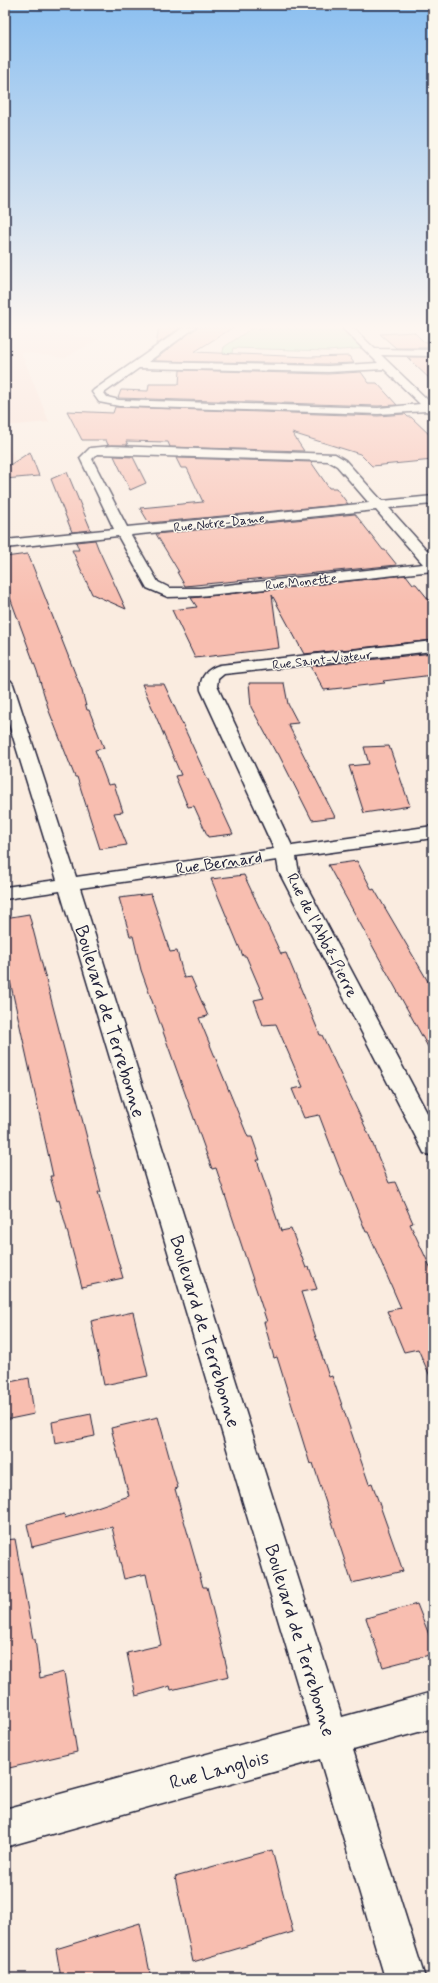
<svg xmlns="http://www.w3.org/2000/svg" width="438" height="1983" viewBox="0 0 438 1983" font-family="Mynerve,sans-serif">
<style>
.built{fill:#f9ded2}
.green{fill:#aeefb7;stroke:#688879}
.building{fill:#f8beb0;stroke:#22223b}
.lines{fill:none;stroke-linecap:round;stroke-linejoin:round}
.minor-casing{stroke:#22223b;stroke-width:3}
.minor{fill:#fbf7ec;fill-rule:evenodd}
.labels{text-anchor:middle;stroke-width:3;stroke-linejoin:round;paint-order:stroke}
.far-street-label{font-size:13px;fill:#22223b;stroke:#fbf7ec}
.street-label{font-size:16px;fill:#22223b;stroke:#fbf7ec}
.near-street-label{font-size:19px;fill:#22223b;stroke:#fbf7ec}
</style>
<rect width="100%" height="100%" fill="#faece0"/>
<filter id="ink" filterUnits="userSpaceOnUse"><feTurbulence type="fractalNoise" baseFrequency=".025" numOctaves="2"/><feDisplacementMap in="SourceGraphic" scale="8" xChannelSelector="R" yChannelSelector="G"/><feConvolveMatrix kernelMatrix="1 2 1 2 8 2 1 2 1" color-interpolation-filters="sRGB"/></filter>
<g filter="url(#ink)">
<g class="built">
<path d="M5,327H25L22,329L99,339L65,358L21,352L49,422L5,426Z"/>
<path d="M5,434L18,470L5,471Z"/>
</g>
<path class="green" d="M278,327H346L369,348L327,351L233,348L229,367H220L224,347L251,329Z"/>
<g class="building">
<path d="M159,327H181L156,345Z"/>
<path d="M197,327H234L194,352L309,357L349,356L354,363L328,364L153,361Z"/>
<path d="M414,332L424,342H433V348H396L380,334Z"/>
<path d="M407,357H433V382L412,362Z"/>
<path d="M180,370L328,374L361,372L369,383H377L397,405L378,406L118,398L121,390L148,391L149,384H179Z"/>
<path d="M115,407L378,416L405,414L408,417H411L433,438V460L372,466L360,454L292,433L304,451L170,447L168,442L126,441L128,445H108L106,440H82L67,411L113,413Z"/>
<path d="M30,452L39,476L5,479V468Z"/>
<path d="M114,456L133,457L146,483L130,490Z"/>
<path d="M176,458L311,462L329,488H336L348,504L149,523L140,508L203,502L187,468H181Z"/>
<path d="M67,472L91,530L72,532L51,479Z"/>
<path d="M355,514L383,550H385L397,565L185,586L177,572H179L156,534Z"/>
<path d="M95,540L98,548L126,609L92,594L72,550H79L76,542Z"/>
<path d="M28,554L82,691L87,710H89L104,748L95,750L108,785L114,784L123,812L114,813L127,845L100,849L77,777H75L49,711L37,671L12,603L5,581V557Z"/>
<path d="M406,575L413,584H416L433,605V640L304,654L272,595L279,648L195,658L172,610L197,607L191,598Z"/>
<path d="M433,653V675L383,681L385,683L324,690L311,666Z"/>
<path d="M249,683H284L288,704L298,723L288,724L335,817L312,820L278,753H276L251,707Z"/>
<path d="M142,684H164L233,834L208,837L194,806L188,807L175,776L181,775Z"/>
<path d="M389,746L410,806L364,813L349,766L369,764L364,747Z"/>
<path d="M357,861L372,890L374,889L433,990V1056L328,865Z"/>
<path d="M244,875L281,954L286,953L320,1035H322L369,1135L389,1183L395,1182L413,1223L410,1224L433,1273V1383L418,1349L404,1352L387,1311L401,1308L368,1232H366L343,1175H342L319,1115L304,1118L292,1089L303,1087L276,1024L263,1025L254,1000L264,998L246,956H243L211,879Z"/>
<path d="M151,894L170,952L177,951L184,978L191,977L208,1016L199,1018L248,1137H252L260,1160H257L281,1231L291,1229L306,1268L309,1267L317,1289L301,1292L329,1377L332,1376L369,1484L372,1483L403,1571L352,1583L313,1463L310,1464L277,1357L274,1358L264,1322H267L216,1168L212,1169L141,970L133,936H130L119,898Z"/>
<path d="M29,914L101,1192H98L123,1278L82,1287L59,1200L57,1201L50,1176H53L5,958V918Z"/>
<path d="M133,1312L148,1376L104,1385L91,1321Z"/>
<path d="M29,1378L34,1414L5,1420V1383Z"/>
<path d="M91,1414L95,1436L55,1444L52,1422Z"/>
<path d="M158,1417L178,1488L175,1489L203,1587H207L229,1676L171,1690L170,1686L136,1696L127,1653L161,1645L146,1574L124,1579L112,1527L32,1547L27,1524L64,1514L65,1518L129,1496L111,1428Z"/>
<path d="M15,1539L33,1639H35L40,1678L64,1672L77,1752L5,1769V1540Z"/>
<path d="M417,1604L433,1645V1654L383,1667L366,1618Z"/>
<path d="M272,1850L293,1932L193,1962L175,1877Z"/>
<path d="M140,1923L151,1978H61L56,1949Z"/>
</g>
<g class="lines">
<defs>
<g id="minor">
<path d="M184,327H196L148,362L328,366L378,363L341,327H352L375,349L433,350V356L381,355L433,405V414L426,411L378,414L119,406L99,402L92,392L94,390ZM139,368L328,372L384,369L420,404L378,408L119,400L107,397L104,393Z"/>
<path d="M112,446L335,454L345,460L382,501L433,496V504L389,508L433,557V571L199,596L168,597L147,588L118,536L5,548V540L114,529L80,458L90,448ZM97,454L328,461L337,466L369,503L127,527L92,459ZM376,510L423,564L199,588H170L158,582L131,535Z"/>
<path d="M433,641V651L224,674L218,679L217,686L292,846L433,826V838L296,857L299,872L433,1124V1156L424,1153L421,1147L279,872L277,860L80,888L342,1717L433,1692V1728L353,1750L425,1978H385L320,1759L5,1847V1809L310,1726L60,891L5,899V887L57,880L5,711V679L11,681L13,684L76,877L274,849L201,690C199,677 208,668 220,665Z"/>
</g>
</defs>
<use href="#minor" class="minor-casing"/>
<use href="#minor" class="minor"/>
</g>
</g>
<linearGradient id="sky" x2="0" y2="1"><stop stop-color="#8bbff0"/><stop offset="0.54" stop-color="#fdf6f1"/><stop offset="1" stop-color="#fdf6f1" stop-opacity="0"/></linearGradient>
<rect width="438" height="605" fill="url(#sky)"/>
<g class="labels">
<g class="far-street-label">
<text transform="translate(219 522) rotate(-6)" y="5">Rue Notre-Dame</text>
<text transform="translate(301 581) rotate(-6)" y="5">Rue Monette</text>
<text transform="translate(322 659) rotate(-6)" y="5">Rue Saint-Viateur</text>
</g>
<g class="street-label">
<text transform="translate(219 862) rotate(-8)" y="6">Rue Bernard</text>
<text transform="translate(323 935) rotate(63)" y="6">Rue de l'Abbé-Pierre</text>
</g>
<g class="near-street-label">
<text transform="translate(111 1021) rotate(73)" y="7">Boulevard de Terrebonne</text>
<text transform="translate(206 1331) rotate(73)" y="7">Boulevard de Terrebonne</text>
<text transform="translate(301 1640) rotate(73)" y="7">Boulevard de Terrebonne</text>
<text transform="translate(219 1769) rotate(-15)" y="7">Rue Langlois</text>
</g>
</g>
<rect width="438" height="1983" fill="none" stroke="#fbf7ec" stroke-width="20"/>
<rect x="10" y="10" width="418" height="1963" fill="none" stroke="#22223b" stroke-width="1.5" filter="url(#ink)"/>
</svg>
